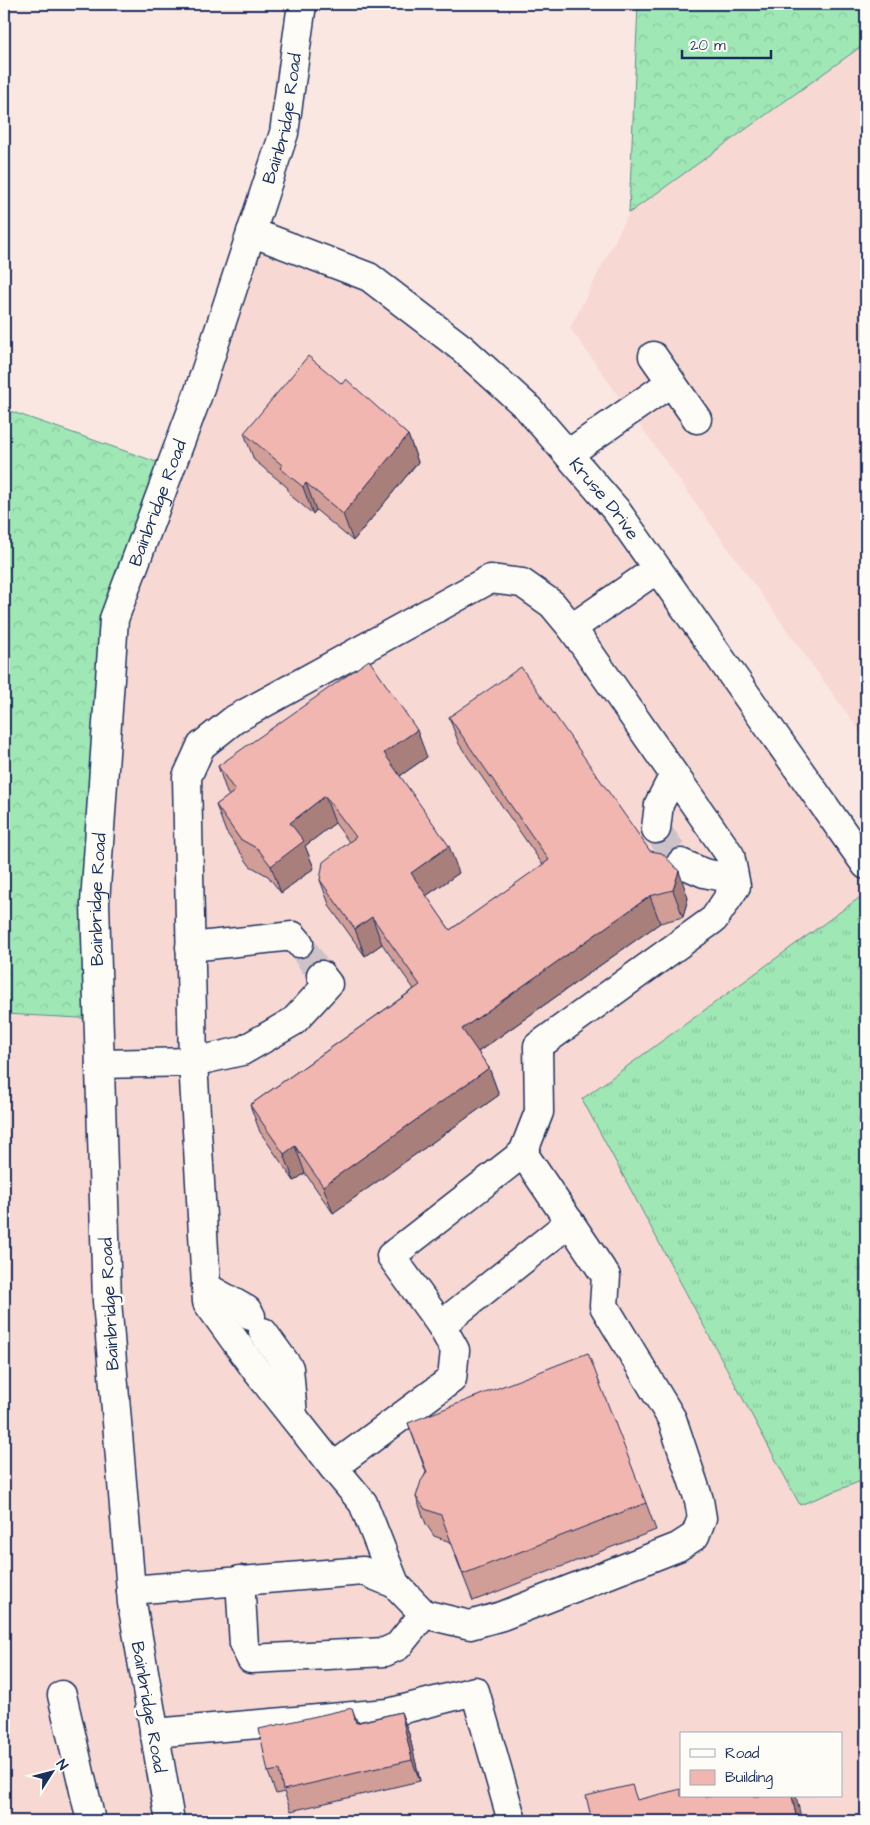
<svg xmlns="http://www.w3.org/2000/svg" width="870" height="1825" viewBox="0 0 870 1825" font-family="'Architects Daughter',sans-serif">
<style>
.built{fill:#f8d8d3;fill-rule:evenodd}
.grass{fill:url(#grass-tufts);stroke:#5d8b8a}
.forest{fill:url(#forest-crowns);stroke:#5d8b8a}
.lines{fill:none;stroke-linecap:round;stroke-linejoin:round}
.minor-tunnel{stroke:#cdc2c8;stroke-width:28;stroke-dasharray:28 14;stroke-linecap:butt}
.minor-casing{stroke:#1b2f5e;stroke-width:31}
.minor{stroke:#fdfcf7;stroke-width:28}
.wall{fill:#d09d97;stroke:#1b2f5e}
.shaded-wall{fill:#a97f7b;stroke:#1b2f5e}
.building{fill:#f2b6b0;stroke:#1b2f5e}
.labels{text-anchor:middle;stroke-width:5;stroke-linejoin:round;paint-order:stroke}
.street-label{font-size:18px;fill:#1b2f5e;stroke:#fdfcf7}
</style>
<defs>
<pattern id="grass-tufts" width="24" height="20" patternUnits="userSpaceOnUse" patternTransform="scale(1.25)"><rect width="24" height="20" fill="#9fe7b5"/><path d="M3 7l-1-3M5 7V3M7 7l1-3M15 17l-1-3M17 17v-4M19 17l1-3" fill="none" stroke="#88c69e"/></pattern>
<pattern id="forest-crowns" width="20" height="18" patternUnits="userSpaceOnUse" patternTransform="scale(1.25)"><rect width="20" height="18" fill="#9fe7b5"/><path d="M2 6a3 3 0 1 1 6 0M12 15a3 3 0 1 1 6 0" fill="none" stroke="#88c69e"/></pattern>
</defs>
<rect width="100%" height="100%" fill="#fae7e2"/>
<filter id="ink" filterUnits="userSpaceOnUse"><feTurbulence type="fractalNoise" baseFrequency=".02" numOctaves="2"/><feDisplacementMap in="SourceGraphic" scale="10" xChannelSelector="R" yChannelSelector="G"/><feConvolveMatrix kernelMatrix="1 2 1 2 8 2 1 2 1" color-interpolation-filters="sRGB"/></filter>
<g filter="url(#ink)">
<g class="built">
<path d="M866,43V740L570,328L629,213Z"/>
<path d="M251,232L369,277L528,408L866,865V1821H4V1015L98,1019L114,619ZM681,1734H841V1796H681Z"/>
</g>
<path class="grass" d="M866,893V1479L800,1505L582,1099Z"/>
<g class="forest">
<path d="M638,4H866V43L629,213Z"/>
<path d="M4,409L171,467L114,619L98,1019L4,1014Z"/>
</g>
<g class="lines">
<g class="minor-tunnel">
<path d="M656,829L681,863"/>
<path d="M299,943L321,975"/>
</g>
<defs>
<g id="minor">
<path id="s1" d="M251,232L369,277L463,349L528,408L616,510L866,865"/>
<path d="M653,356L697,419"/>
<path d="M568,454L670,383"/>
<path d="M656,829L659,804L673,777"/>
<path d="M681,863L704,873L734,879"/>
<path d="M190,947L293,936L299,943"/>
<path d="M321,975L328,984L294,1021L242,1051L193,1062L187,777L201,746L235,719L490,579L522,583L552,604L572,628"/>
<path d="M100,1064L193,1062L207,1302L256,1370L333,1467L452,1379L455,1350L441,1325"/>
<path d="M570,1222L441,1325L391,1256L523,1153L539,1112L538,1046L714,919L736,886L730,855L572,628L657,569"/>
<path d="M206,1287L247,1310L251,1316"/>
<path d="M263,1332L289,1368L293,1416"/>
<path d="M333,1467L363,1503L395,1584"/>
<path d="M240,1580L244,1645L251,1659L385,1652L398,1646L424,1614"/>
<path d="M131,1590L363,1571L395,1584L424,1614L470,1625L502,1616L678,1547L695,1536L702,1518L699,1500L672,1419L604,1306L606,1276L523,1153"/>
<path d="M62,1695L91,1821"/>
<path d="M154,1733L388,1713L475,1691L512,1821"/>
<path id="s2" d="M170,1821L132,1603L107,1301L95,903L114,619L197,397L284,133L302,4"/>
</g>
</defs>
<use href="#minor" class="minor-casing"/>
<use href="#minor" class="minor"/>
</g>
<g class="wall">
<path d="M342,384L408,435L418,462L353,541L316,510L313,514L290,495L287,487L254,460L244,433Z"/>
<path d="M449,717L650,851L688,898L683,917L660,923L478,1052L489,1068L499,1095L333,1213L305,1173L294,1181L260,1132L250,1105L414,989L382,944L365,956L330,907L320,880L349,842L335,823L305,846L314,868L281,893L268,876L250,866L226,832L216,805L229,796L227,793L218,766L427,757L400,776L459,873L426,896L450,930L543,865L459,744Z"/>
<path d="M408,1423L646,1503L656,1530L473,1601L450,1542L434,1536L426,1524L416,1497L426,1472Z"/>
<path d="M401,1712L409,1734L420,1781L291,1811L284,1792L276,1794L268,1772L357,1722Z"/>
</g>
<g class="shaded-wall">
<path d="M408,435L418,462L353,541L343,514Z"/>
<path d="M306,483L316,510L313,514L303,487Z"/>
<path d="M417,730L427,757L394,780L384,753Z"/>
<path d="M325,796L335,823L305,846L314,868L281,893L271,866L290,823Z"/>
<path d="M449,846L459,873L420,900L411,873Z"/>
<path d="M679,871L688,898L683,917L673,890Z"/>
<path d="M650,896L660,923L472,1056L462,1029Z"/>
<path d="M372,917L382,944L365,956L355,929Z"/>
<path d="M489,1068L499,1095L333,1213L323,1186Z"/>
<path d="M295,1146L305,1173L294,1181L284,1154Z"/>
<path d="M352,1708L360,1729L356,1723Z"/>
<path d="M401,1712L409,1734L420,1781L412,1760Z"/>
<path d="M792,1796H796L802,1821H797Z"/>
</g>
<g class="building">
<path d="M308,356L342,384L346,379L408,435L343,514L306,483L303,487L280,468L282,465L244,433Z"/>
<path d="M369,660L417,730L384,753L449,846L411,873L450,930L549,860L449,717L521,667L650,851L662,853L679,871L673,890L650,896L462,1029L489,1068L323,1186L295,1146L284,1154L250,1105L420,985L372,917L355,929L320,880L323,862L356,837L325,796L290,823L304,841L271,866L258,849L240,839L216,805L235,791L218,766Z"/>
<path d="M588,1353L646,1503L463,1574L441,1515L425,1509L416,1497L421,1481L427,1472L408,1423Z"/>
<path d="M352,1708L356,1723L401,1712L412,1760L283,1790L279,1770L268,1772L259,1729Z"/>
<path d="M632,1785L637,1800L681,1789V1796H792L797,1821H592L586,1796Z"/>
</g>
</g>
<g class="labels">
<g class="street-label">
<text dy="6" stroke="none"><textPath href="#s2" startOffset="1736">Bainbridge Road</textPath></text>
<text dy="6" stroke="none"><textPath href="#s1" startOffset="451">Kruse Drive</textPath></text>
<text dy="6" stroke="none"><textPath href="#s2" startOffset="1331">Bainbridge Road</textPath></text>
<text dy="6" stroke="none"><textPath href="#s2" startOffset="926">Bainbridge Road</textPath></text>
<text transform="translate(109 1304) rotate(-93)" y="6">Bainbridge Road</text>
<text transform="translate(149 1707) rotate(80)" y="6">Bainbridge Road</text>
</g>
</g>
<rect width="870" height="1825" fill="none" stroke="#fdfcf7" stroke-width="20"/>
<rect x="10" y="10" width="850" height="1805" fill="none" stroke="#1b2f5e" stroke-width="2" filter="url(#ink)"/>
<rect x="680" y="1732" width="162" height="65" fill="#fdfcf7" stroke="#a3aaba"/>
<rect x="690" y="1749" width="25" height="8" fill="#fdfcf7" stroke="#a3aaba"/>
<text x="725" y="1758" font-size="15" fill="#1b2f5e">Road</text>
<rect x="690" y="1770" width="25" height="15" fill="#f2b6b0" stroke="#a3aaba"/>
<text x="725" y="1782" font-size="15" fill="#1b2f5e">Building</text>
<g transform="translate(52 1772) rotate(54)" stroke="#fdfcf7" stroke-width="4" paint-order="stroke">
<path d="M0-4L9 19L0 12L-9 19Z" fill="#1b2f5e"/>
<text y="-8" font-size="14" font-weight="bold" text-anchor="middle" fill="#1b2f5e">N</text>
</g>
<path d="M682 50v8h89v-8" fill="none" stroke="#1b2f5e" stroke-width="2.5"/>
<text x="690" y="50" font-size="15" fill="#1b2f5e" stroke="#fdfcf7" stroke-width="4" paint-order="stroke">20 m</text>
</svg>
